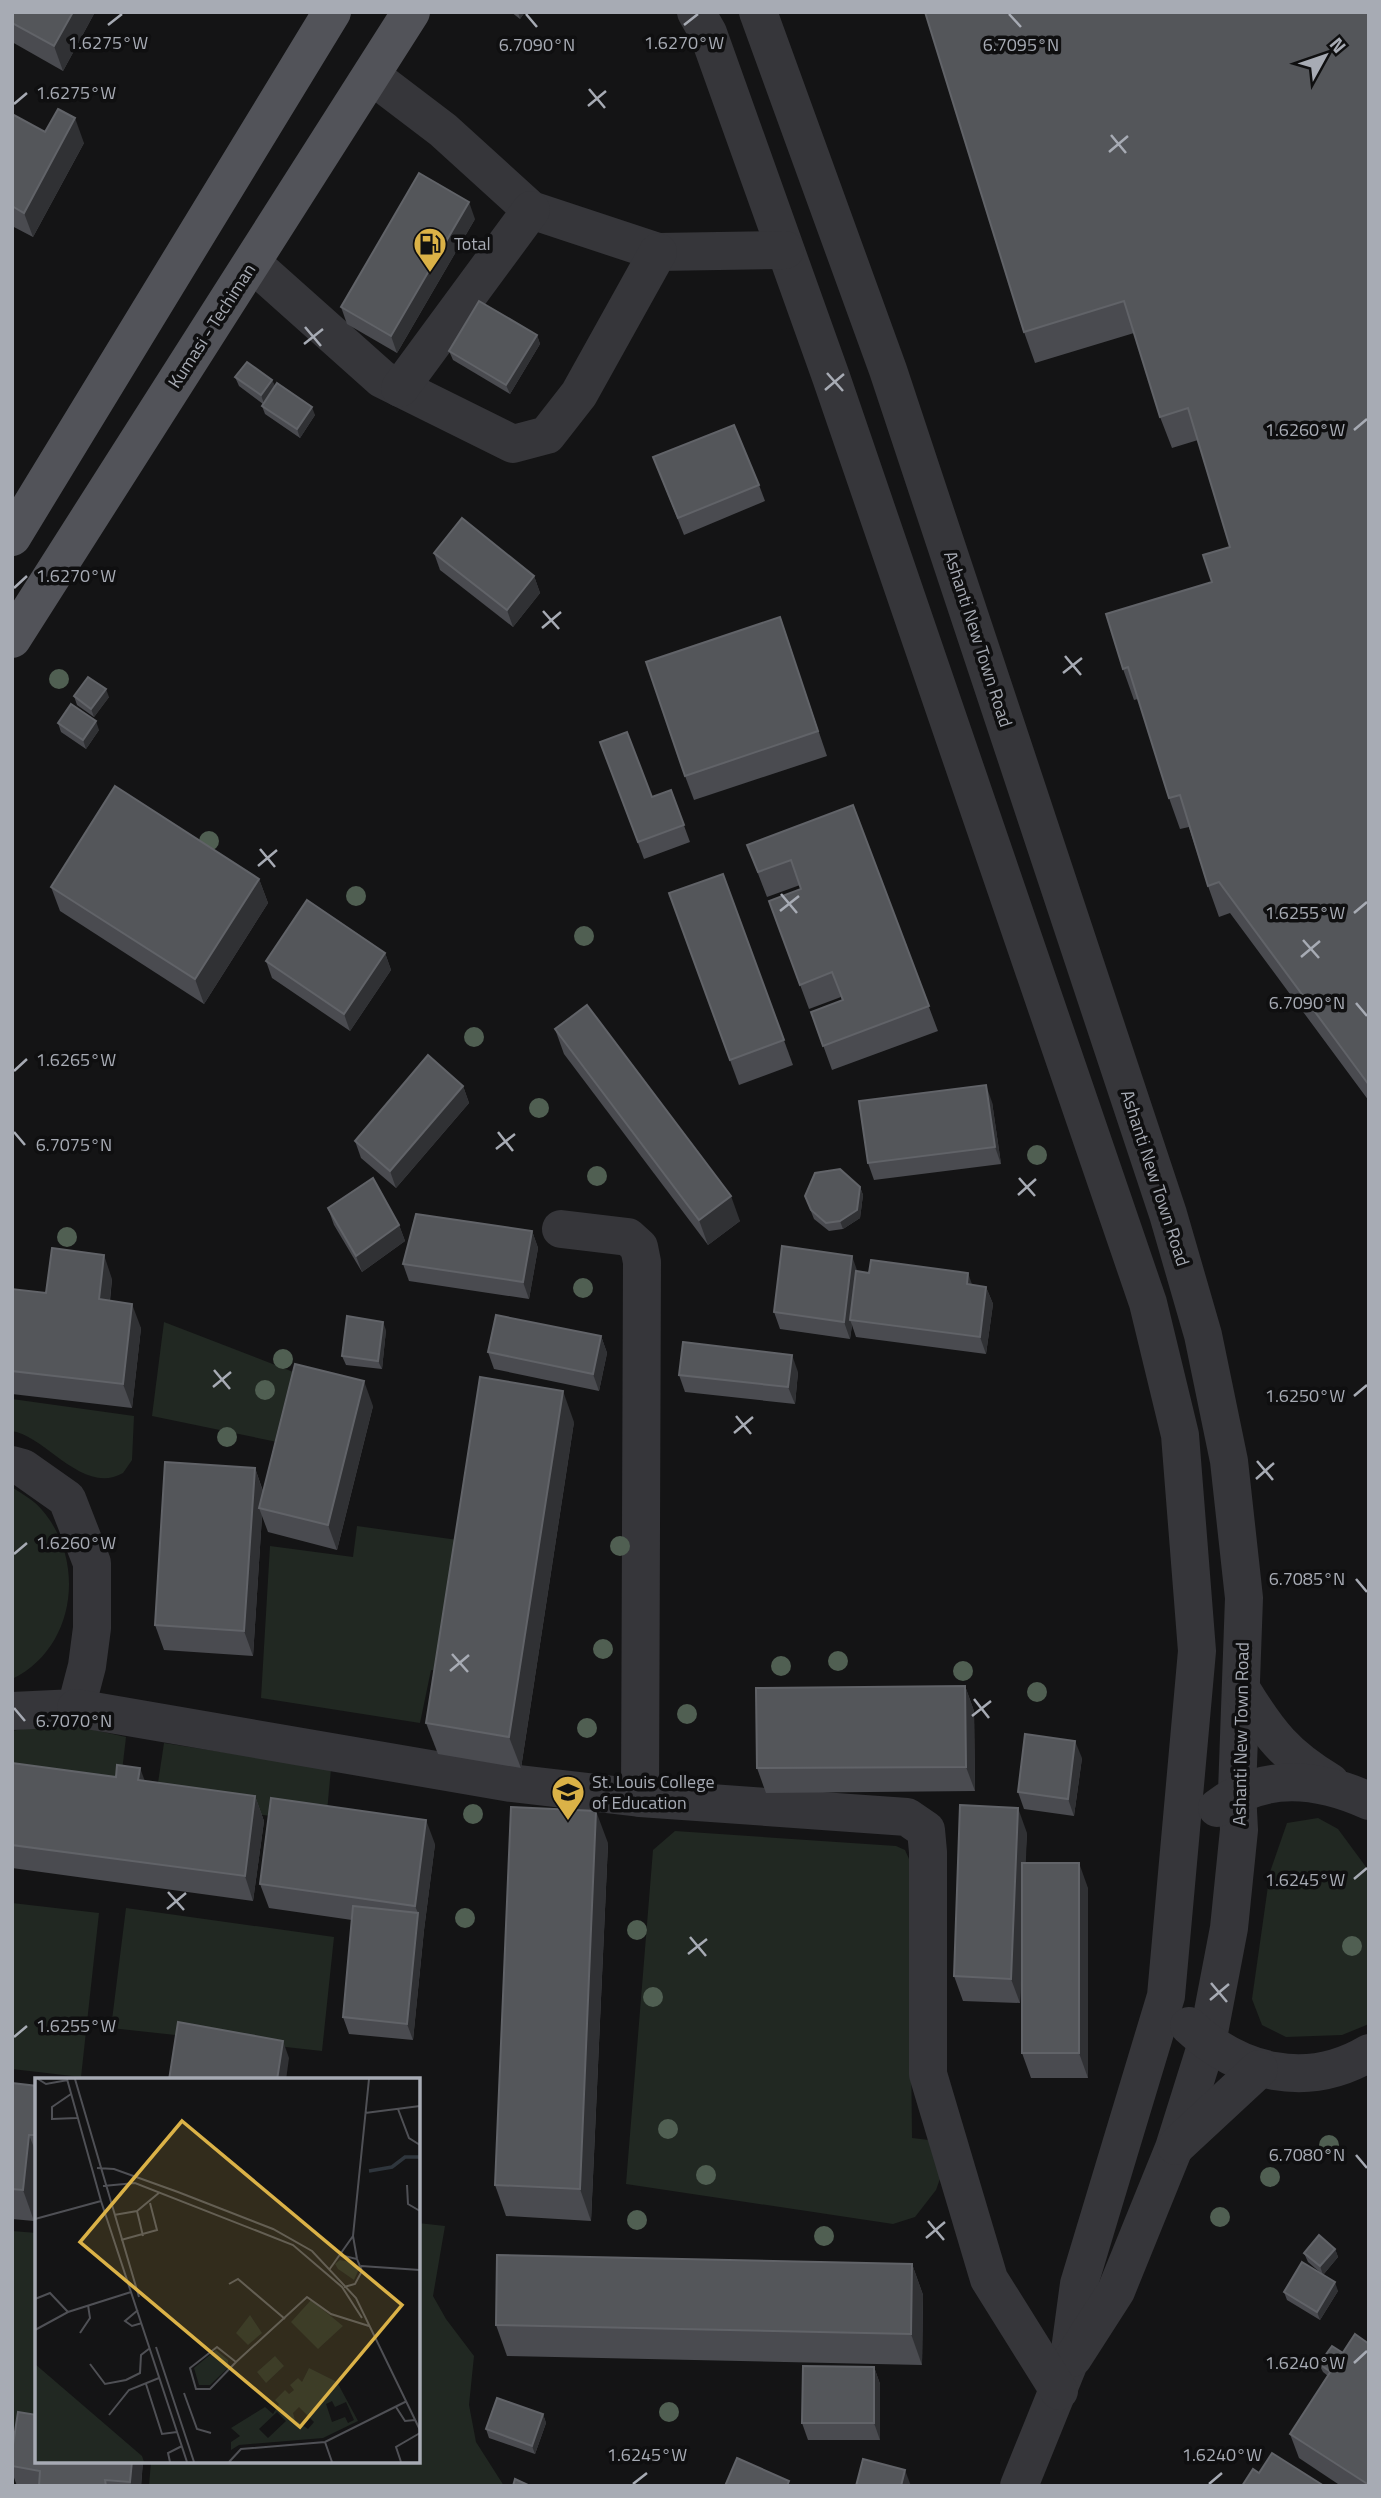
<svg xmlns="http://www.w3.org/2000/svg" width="1381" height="2498" viewBox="0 0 1381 2498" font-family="'Titillium Web',sans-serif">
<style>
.green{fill:#212822}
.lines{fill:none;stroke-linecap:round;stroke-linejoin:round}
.minor{stroke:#36363a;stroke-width:38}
.major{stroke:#525359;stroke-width:38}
.tree{fill:#505f52}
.wall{fill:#4a4b50}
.shaded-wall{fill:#303134}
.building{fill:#54565a;stroke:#616368;stroke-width:2}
.ticks{fill:none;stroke:#a7abb4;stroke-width:2.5}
.labels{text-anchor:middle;stroke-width:7;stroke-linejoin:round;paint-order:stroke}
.poi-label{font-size:18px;fill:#a7abb4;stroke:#0f0f10;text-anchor:start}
.street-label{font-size:18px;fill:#a7abb4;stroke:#0f0f10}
.inset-river{fill:none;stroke:#2f363d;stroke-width:3.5}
.inset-road{fill:none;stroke:#4f5055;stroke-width:2}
.view{fill:#dbb247;fill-opacity:0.15;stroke:#dbb247;stroke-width:3.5}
.inset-edge{fill:none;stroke:#a7abb4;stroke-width:3.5}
.ticks-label{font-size:18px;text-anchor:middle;fill:#a7abb4;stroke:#0f0f10;stroke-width:7;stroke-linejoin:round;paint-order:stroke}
</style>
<rect width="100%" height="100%" fill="#141415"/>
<g class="green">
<path d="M164,1322L301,1375L282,1443L152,1416Z"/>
<path d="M12,1399L134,1416L132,1460L123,1473C83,1496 46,1436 12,1431Z"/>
<path d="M12,1487C22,1494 35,1501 42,1510C87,1562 75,1649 12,1679Z"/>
<path d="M357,1526L465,1541L445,1671L431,1670L420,1723L261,1698L270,1546L353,1557Z"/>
<path d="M58,1722L126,1737L119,1797L12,1781V1731Z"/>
<path d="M164,1743L331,1769L326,1822L155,1803Z"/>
<path d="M1318,1818L1338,1829L1369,1871V2024L1342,2035L1286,2037L1262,2025L1252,1999L1270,1872L1287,1823Z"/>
<path d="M675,1831L896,1846L905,1850L909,1859L912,2138L937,2141L942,2173L936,2190L915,2217L893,2224L626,2184L653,1850Z"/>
<path d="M12,1903L99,1913L81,2077L12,2069Z"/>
<path d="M126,1908L334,1937L322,2051L111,2028Z"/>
<path d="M418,2223L445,2226L433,2296L446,2319L474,2356L469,2405L476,2442L504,2486H149L151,2461H418Z"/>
<path d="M12,2231L37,2233V2427L20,2425L15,2486Z"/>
</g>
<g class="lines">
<g class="minor">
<path d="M696,12L708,33L831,377L1148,1303L1180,1435L1197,1651L1166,1996L1079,2284L1068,2365L1019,2486"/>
<path d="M758,12L888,370L1168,1214L1203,1335L1229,1461L1244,1598L1237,1792L1239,1830L1229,1928L1207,2043L1174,2148L1116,2291L1073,2358"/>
<path d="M372,76L443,130L531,210L658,252L785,250"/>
<path d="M252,263L382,379L513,444L547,435L579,394L658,252"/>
<path d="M400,388L531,210"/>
<path d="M561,1229L628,1237L639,1247L642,1262L640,1798"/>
<path d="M12,1465L23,1468L67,1499L92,1563V1628L87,1666L76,1708L12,1711"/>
<path d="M1242,1690C1268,1733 1286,1756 1330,1782"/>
<path d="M76,1708L511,1783L640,1798L907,1817L926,1830L928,1852V2074L989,2279L1059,2391"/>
<path d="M1217,1808C1263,1772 1318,1778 1369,1801"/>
<path d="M1189,2026C1239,2073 1307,2090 1369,2053"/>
<path d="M1176,2146L1259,2069"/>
</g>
<g class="major">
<path d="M12,537L332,12"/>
<path d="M12,639L411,12"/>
</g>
</g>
<g class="tree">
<circle cx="59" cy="679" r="10"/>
<circle cx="209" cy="841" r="10"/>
<circle cx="356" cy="896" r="10"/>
<circle cx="584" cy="936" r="10"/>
<circle cx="474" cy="1037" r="10"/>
<circle cx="539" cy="1108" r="10"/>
<circle cx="1037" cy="1155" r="10"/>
<circle cx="597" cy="1176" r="10"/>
<circle cx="67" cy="1237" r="10"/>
<circle cx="583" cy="1288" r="10"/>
<circle cx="283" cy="1359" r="10"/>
<circle cx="265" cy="1390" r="10"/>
<circle cx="227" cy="1437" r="10"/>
<circle cx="620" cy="1546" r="10"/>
<circle cx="603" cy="1649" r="10"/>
<circle cx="838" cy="1661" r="10"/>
<circle cx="781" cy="1666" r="10"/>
<circle cx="963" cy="1671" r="10"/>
<circle cx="1037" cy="1692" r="10"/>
<circle cx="687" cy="1714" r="10"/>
<circle cx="587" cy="1728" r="10"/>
<circle cx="473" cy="1814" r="10"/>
<circle cx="465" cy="1918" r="10"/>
<circle cx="637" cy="1930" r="10"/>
<circle cx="1352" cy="1946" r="10"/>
<circle cx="653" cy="1997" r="10"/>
<circle cx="668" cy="2129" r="10"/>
<circle cx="1329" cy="2145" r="10"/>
<circle cx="706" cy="2175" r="10"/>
<circle cx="1270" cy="2177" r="10"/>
<circle cx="1220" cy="2217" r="10"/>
<circle cx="637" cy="2220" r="10"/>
<circle cx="824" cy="2236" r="10"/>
<circle cx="669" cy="2412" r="10"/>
</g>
<g class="wall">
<path d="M12,12H95L63,71L12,42Z"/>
<path d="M511,12H525L520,19Z"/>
<path d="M1369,12V1101L1230,913L1219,917L1208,886L1189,827L1180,829L1169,798L1138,699L1134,700L1123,669L1212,582L1230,547L1198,440L1172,448L1160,417L1134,333L1035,363L1024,332Z"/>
<path d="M12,114L45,132L84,143L33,237L12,226Z"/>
<path d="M475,219L397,353L347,324L341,307Z"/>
<path d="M537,335L540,344L510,394L453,360L449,351Z"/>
<path d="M235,377L272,380L275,387L315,415L300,438L265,414L262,406L263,404L239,386Z"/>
<path d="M653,457L759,485L765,501L684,535Z"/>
<path d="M434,553L534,576L540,593L513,627L440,570Z"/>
<path d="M788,641L827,756L694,800L685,776Z"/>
<path d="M74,696L109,697L94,717L77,705Z"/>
<path d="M58,723L99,730L86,749L61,732Z"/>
<path d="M600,742L652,797L671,790L690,842L644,859Z"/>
<path d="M853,805L938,1031L832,1070L811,1012L842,1000L841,997L809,1009L769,901L801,889L800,885L767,897L747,845Z"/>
<path d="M723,874L793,1065L739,1085L669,893Z"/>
<path d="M259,879L268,903L204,1004L60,911L51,887Z"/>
<path d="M385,953L391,970L350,1031L272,978L266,961Z"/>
<path d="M555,1029L740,1221L708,1245L564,1054Z"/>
<path d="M463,1086L469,1103L396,1188L361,1158L355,1141Z"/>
<path d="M992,1102L1001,1164L874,1180L868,1163Z"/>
<path d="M860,1187L863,1195L860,1218L843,1229L829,1231L814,1219L805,1196Z"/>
<path d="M328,1208L399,1225L405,1241L362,1272L334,1225Z"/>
<path d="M532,1231L538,1248L529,1299L409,1281L403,1264Z"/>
<path d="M858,1271L986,1287L993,1304L986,1354L856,1337L852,1325L850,1339L780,1329L774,1312Z"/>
<path d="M112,1279L110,1301L141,1328L132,1408L12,1394V1289L46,1293Z"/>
<path d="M386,1330L382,1369L346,1365L342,1356Z"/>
<path d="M601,1336L607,1353L599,1391L494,1369L488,1352Z"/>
<path d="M798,1372L795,1404L685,1392L679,1375Z"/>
<path d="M373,1406L337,1550L268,1532L262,1516L253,1656L164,1650L155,1625L255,1468L263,1491Z"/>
<path d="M574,1422L521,1768L438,1754L426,1723Z"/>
<path d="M965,1686L974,1711L975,1791L766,1793L757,1768Z"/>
<path d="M1082,1758L1074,1816L1024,1809L1018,1792Z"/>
<path d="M12,1763L255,1796L264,1821L253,1901L12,1868Z"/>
<path d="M1027,1833L1025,1863L1088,1888V2078H1031L1022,2053V1947L1020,2003L963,2001L954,1976Z"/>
<path d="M608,1843L591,2221L506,2216L495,2185Z"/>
<path d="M435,1844L424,1930L413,2040L349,2034L343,2017L352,1920L269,1908L260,1884Z"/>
<path d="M12,2083L37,2086V2198L34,2221L12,2219Z"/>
<path d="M1335,2249L1338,2257L1323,2275L1338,2291L1320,2320L1287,2300L1284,2292L1322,2274L1308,2262L1304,2253Z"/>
<path d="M912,2264L923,2295L922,2365L507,2356L496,2325Z"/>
<path d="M1332,2346L1369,2486H1341L1299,2458L1290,2434L1328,2376L1323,2372L1319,2364Z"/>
<path d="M874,2367L880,2384V2440H808L802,2423Z"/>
<path d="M543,2414L546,2423L535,2454L489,2438L486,2429Z"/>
<path d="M12,2451L143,2461L141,2486H17L12,2472Z"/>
</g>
<g class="shaded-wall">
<path d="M73,12H95L63,71L54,46Z"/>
<path d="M518,12H525L520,19Z"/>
<path d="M75,118L84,143L33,237L24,213Z"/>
<path d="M469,202L475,219L397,353L391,336Z"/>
<path d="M537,335L540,344L510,394L506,385Z"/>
<path d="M272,380L276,388L264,404L261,395Z"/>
<path d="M312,407L315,415L300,438L297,429Z"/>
<path d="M534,576L540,593L513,627L507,610Z"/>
<path d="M106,689L109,697L94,717L91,709Z"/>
<path d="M96,721L99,730L86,749L83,740Z"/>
<path d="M259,879L268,903L204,1004L195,979Z"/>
<path d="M385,953L391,970L350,1031L344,1014Z"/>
<path d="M986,1085L992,1102L1001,1164L995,1147Z"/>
<path d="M463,1086L469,1103L396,1188L390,1171Z"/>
<path d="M860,1187L863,1195L860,1218L843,1229L840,1221Z"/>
<path d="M731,1196L740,1221L708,1245L699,1220Z"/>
<path d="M399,1225L405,1241L362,1272L356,1256Z"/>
<path d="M532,1231L538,1248L529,1299L523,1282Z"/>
<path d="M104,1255L112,1279L107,1324L99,1299Z"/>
<path d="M852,1256L858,1273L850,1320L852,1325L850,1339L844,1322Z"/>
<path d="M968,1273L974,1290L967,1284Z"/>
<path d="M986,1287L993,1304L986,1354L980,1337Z"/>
<path d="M132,1304L141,1328L132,1408L123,1384Z"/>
<path d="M383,1322L386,1330L382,1369L378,1361Z"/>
<path d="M601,1336L607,1353L599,1391L593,1374Z"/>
<path d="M792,1355L798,1372L795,1404L788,1387Z"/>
<path d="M364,1381L373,1406L337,1550L328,1525Z"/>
<path d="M563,1391L574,1422L521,1768L509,1737Z"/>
<path d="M255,1468L263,1492L259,1508L262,1516L253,1656L244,1631Z"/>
<path d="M965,1686L974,1711L975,1791L966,1767Z"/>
<path d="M1075,1741L1082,1758L1074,1816L1068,1799Z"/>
<path d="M140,1768L149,1792L138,1780Z"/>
<path d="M255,1796L264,1821L253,1901L245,1876Z"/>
<path d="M1018,1808L1027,1833L1020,2003L1011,1979Z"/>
<path d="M596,1811L608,1843L591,2221L580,2189Z"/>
<path d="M426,1820L435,1844L424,1930L413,2040L407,2024L418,1913L415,1906Z"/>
<path d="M1079,1863L1088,1888V2078L1079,2053Z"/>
<path d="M283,2041L289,2058L286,2080H277Z"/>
<path d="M29,2135L37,2155V2198L34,2221L23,2190Z"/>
<path d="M1335,2249L1338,2257L1323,2275L1320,2266Z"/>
<path d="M912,2264L923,2295L922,2365L911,2334Z"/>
<path d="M1335,2282L1338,2291L1320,2320L1317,2312Z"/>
<path d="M874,2367L880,2384V2440L874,2423Z"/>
<path d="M543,2414L546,2423L535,2454L532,2446Z"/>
<path d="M132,2461H143L141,2486H132L130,2482Z"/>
<path d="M905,2470L911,2486H901Z"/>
</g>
<g class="building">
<path d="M12,12H73L54,46L12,23Z"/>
<path d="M925,12H1369V1085L1219,882L1208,886L1180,795L1169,798L1128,667L1123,669L1106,614L1212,582L1203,555L1230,547L1188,408L1160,417L1124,301L1024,332Z"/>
<path d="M58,109L75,118L24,213L12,206V114L45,132Z"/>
<path d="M419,173L469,202L391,336L341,307Z"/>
<path d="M479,301L537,335L506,385L449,351Z"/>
<path d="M247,362L272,380L261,395L235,377Z"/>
<path d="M277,383L312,407L297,429L262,406Z"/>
<path d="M734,425L759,485L678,518L653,457Z"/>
<path d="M462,518L534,576L507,610L434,553Z"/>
<path d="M780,617L818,731L685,776L646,662Z"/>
<path d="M88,677L106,689L91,709L74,696Z"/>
<path d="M71,704L96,721L83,740L58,723Z"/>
<path d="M627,732L652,797L671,790L684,825L638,842L600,742Z"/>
<path d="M115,786L259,879L195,979L51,887Z"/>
<path d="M853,805L929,1006L823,1046L811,1012L843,1000L832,972L800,985L769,901L801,889L791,860L758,872L747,845Z"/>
<path d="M723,874L784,1040L730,1060L669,893Z"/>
<path d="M307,900L385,953L344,1014L266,961Z"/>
<path d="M587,1005L731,1196L699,1220L555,1029Z"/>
<path d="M428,1055L463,1086L390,1171L355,1141Z"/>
<path d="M986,1085L995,1147L868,1163L859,1101Z"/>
<path d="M840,1169L860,1187L857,1210L840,1221L826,1223L811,1210L805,1196L815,1173Z"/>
<path d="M373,1178L399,1225L356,1256L328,1208Z"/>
<path d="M416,1214L532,1231L523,1282L403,1264Z"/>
<path d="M782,1246L852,1256L844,1322L774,1312Z"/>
<path d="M52,1248L104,1255L99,1299L132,1304L123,1384L12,1371V1289L46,1293Z"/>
<path d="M871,1260L968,1273L967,1284L986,1287L980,1337L850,1320L856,1271L869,1273Z"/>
<path d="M496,1315L601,1336L593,1374L488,1352Z"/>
<path d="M347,1316L383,1322L378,1361L342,1356Z"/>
<path d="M683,1342L792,1355L788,1387L679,1375Z"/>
<path d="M295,1364L364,1381L328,1525L259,1508Z"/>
<path d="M480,1377L563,1391L509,1737L426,1723Z"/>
<path d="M165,1462L255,1468L244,1631L155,1625Z"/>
<path d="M965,1686L966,1767L757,1768L756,1688Z"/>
<path d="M1025,1734L1075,1741L1068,1799L1018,1792Z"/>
<path d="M12,1763L116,1777L117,1765L140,1768L138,1780L255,1796L245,1876L12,1845Z"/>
<path d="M271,1798L426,1820L415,1906L260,1884Z"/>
<path d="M960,1805L1018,1808L1011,1979L954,1976Z"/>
<path d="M511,1807L596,1811L580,2189L495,2185Z"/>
<rect x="1022" y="1863" width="57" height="190"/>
<path d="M353,1906L418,1913L407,2024L343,2017Z"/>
<path d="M178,2022L283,2041L277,2080H169Z"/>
<path d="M12,2083L37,2086V2135H29L23,2190L12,2189Z"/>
<path d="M1319,2235L1335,2249L1320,2266L1304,2253Z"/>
<path d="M497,2255L912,2264L911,2334L496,2325Z"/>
<path d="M1302,2262L1335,2282L1317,2312L1284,2292Z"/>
<path d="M1355,2334L1369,2344V2485L1290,2434Z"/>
<path d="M1332,2346L1343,2353L1331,2372L1319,2364Z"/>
<path d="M803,2366L874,2367V2423H802Z"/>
<path d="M497,2398L543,2414L532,2446L486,2429Z"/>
<path d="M18,2412L37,2415V2461H132L130,2482L105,2480L106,2486H39L40,2471L12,2466V2451Z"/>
<path d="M1272,2453L1324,2486H1242L1253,2469L1259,2473Z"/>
<path d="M737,2458L789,2481L787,2486H725Z"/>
<path d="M863,2459L905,2470L901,2486H856Z"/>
<path d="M515,2479L530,2486H513Z"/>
</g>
<path class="ticks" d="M526,14L537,27M1009,14L1021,27M108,25L122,14M684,25L698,14M589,89L605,108M14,104L27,93M588,106L606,91M1111,135L1126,153M1109,152L1128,136M305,327L321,346M304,344L323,329M827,373L843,391M825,390L844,374M1354,430L1367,419M14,588L27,576M543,611L559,629M542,628L561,612M1065,656L1081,675M1063,673L1082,658M260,849L275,867M258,866L277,850M781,894L797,913M780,911L799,896M1354,913L1367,902M1303,940L1319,958M1301,957L1320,941M1356,1003L1367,1016M14,1071L27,1059M14,1132L25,1145M498,1132L513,1151M496,1149L515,1134M1019,1178L1035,1196M1018,1195L1036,1179M214,1370L230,1389M213,1387L231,1372M1354,1396L1367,1385M736,1416L751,1434M734,1433L753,1417M1257,1461L1273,1480M1256,1479L1274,1463M14,1554L27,1543M1356,1579L1367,1592M452,1654L468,1672M450,1671L469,1655M974,1699L989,1718M14,1708L25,1721M972,1716L991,1701M1354,1879L1367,1868M168,1892L184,1910M167,1909L186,1893M690,1937L706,1956M688,1954L707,1939M1211,1983L1227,2002M1210,2000L1229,1984M14,2037L27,2026M1356,2155L1367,2168M928,2221L944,2240M926,2238L945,2222M1354,2363L1367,2351M633,2484L647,2473M1209,2484L1222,2473"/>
<defs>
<symbol id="fuel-pin" viewBox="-11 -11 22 30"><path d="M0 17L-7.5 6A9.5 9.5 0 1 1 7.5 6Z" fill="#dbb247" stroke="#0f0f10"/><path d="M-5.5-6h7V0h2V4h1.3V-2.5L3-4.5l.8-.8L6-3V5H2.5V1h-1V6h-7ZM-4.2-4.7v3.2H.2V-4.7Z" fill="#111"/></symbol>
<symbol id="university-pin" viewBox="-11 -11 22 30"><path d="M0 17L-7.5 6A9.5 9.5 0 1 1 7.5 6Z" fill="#dbb247" stroke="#0f0f10"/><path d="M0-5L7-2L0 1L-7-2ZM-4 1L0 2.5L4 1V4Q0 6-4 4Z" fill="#111"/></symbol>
</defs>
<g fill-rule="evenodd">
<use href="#fuel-pin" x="411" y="225" width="38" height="52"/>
<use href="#university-pin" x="549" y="1773" width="38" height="52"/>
</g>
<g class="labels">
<g class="poi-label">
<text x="454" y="250">Total</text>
<text x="592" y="1788">St. Louis College<tspan x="592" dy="21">of Education</tspan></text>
</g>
<g class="street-label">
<text transform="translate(212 326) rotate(-57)" y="6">Kumasi - Techiman</text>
<text transform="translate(978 639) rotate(72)" y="6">Ashanti New Town Road</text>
<text transform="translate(1155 1178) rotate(72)" y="6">Ashanti New Town Road</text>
<text transform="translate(1241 1734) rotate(-89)" y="6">Ashanti New Town Road</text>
</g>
</g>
<g transform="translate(35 2078)">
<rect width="385" height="385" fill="#141415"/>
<path d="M305,182L320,185L324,191L319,202L303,191L300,186ZM276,222L308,248L283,271L256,244ZM215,237L227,255L213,267L201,255ZM181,272L193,282V290L175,307H164L159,290ZM240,278L249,288L231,305L222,294ZM0,286L107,378L109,384H0ZM274,290L302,304L323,343L288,360L204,367L196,372V364L205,358L196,350L230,329L238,336L244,326L240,322L250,312L254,316L259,312L255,307L263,300L267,304ZM297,323L300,329L311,324L319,342L313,345L310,339L297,344L291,326ZM264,329L279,344L273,351L260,342L258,335ZM242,334L251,343L233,360L224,351Z" fill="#212822" fill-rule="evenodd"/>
<path class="inset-river" d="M334,93L357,89L370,79H385"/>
<path class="inset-road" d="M3,1L11,6L33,2M32,1L66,123L152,384M40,1L104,219M36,16L17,29V41L42,40M363,31L374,60L385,67M330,35L385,28M62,90L79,91L143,114L238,151L277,173L321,220L385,352M372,107L373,126L385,133M68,108L100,105L258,167L307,209L327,240M102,133L108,158M79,137L102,133L125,114M0,141L66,123M86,162L122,152L115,125M305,177L322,181L327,193L320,206L309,209M322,181L318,158L334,1M326,188L385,192M294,192L318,158M194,206L203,201L250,241M0,221L15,215L33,234M103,232L90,243L97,248L107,245M0,252L33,234L96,214M45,255L55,240L53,227M121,269L159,384M182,269L201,284L175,311H161L155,290ZM201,284L272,219L296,236L334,248M55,286L70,306L91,302L105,295L106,277L115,270M111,306L127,356L142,354M149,315L162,351L176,355M361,329L370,343L380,342M74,337L94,312L124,300M290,364L297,384M135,384L133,375L147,368M194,384L206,371L290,364L372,323M366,384L361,369L385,355"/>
<path class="view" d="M147,43L367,227L265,349L45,164Z"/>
<rect width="385" height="385" class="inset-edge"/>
</g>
<g class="ticks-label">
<text x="684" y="49">1.6270°W</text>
<text x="108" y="49">1.6275°W</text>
<text x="537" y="51">6.7090°N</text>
<text x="1021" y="51">6.7095°N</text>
<text x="76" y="99">1.6275°W</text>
<text x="1305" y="436">1.6260°W</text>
<text x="76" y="582">1.6270°W</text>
<text x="1305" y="919">1.6255°W</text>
<text x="1307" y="1009">6.7090°N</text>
<text x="76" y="1066">1.6265°W</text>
<text x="74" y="1151">6.7075°N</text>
<text x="1305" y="1402">1.6250°W</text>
<text x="76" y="1549">1.6260°W</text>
<text x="1307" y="1585">6.7085°N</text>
<text x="74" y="1727">6.7070°N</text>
<text x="1305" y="1886">1.6245°W</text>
<text x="76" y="2032">1.6255°W</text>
<text x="1307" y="2161">6.7080°N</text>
<text x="1305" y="2369">1.6240°W</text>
<text x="647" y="2461">1.6245°W</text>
<text x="1222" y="2461">1.6240°W</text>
</g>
<rect width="1381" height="2498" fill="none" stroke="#a7abb4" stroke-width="28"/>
<g transform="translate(1325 56) rotate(50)" stroke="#0f0f10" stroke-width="5" paint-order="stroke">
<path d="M0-5L12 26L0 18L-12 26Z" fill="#a7abb4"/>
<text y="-10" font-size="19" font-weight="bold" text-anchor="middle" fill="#a7abb4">N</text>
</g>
</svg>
